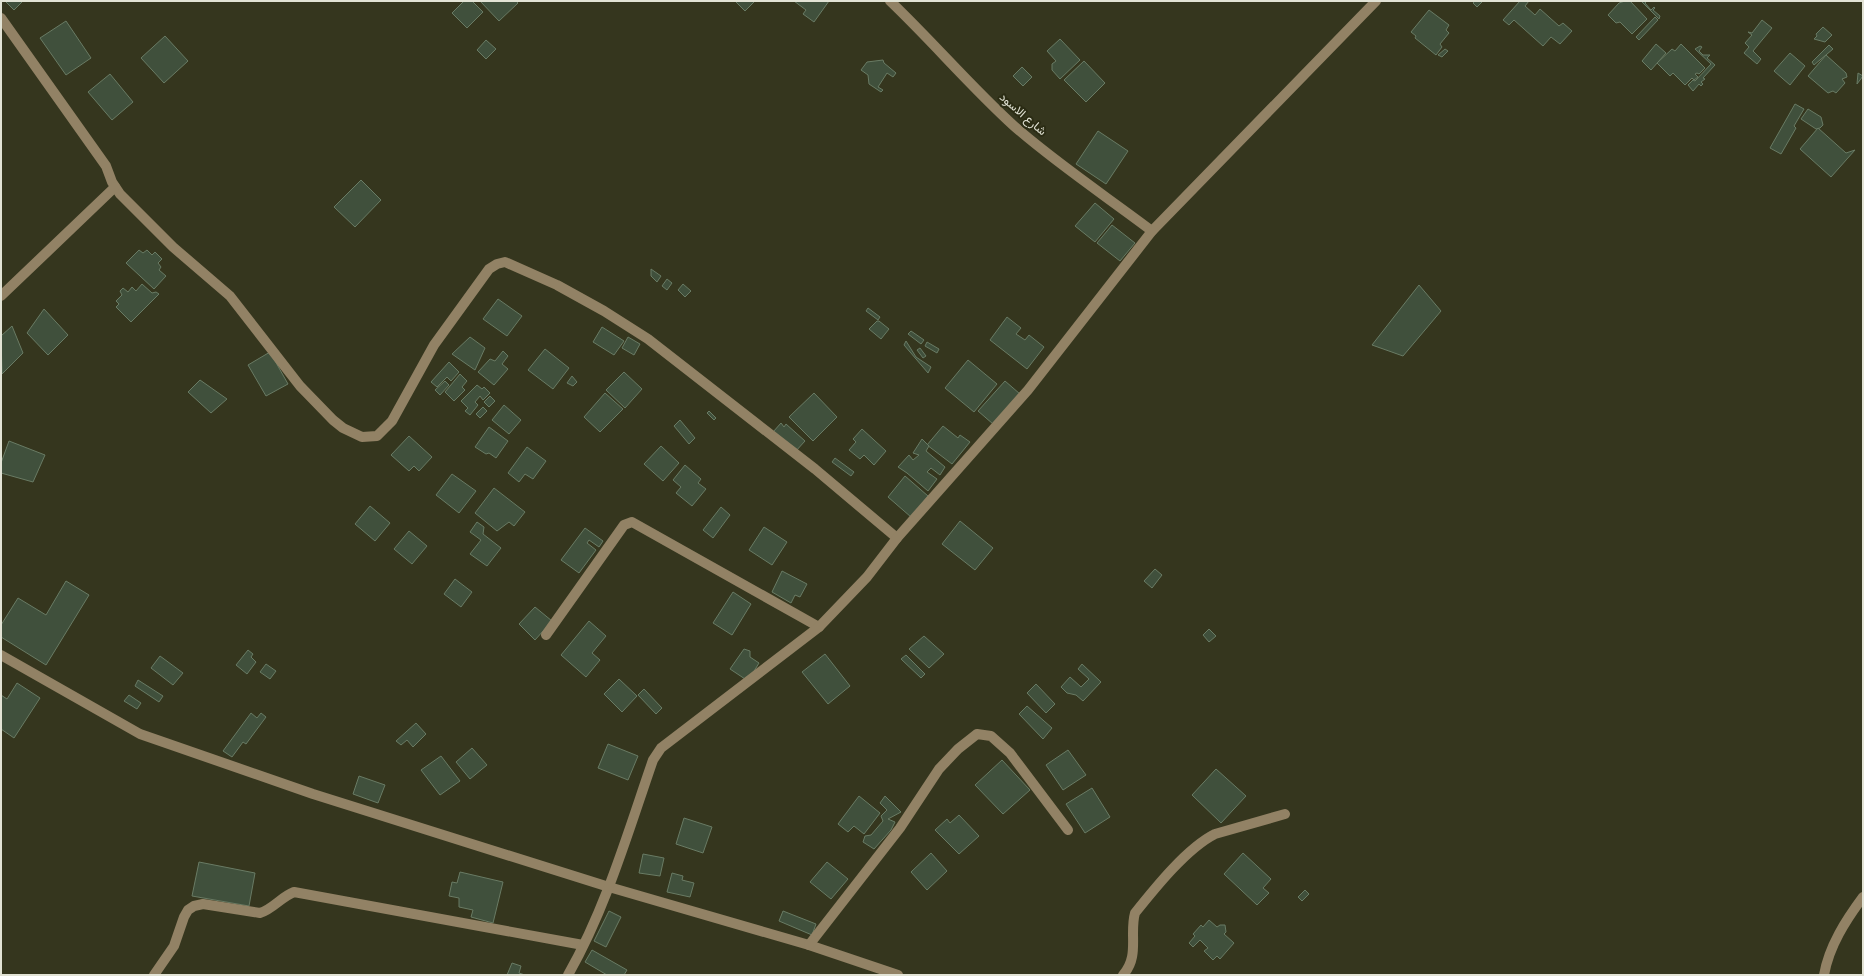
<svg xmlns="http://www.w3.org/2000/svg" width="1864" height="976" viewBox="0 0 1864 976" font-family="'Varela Round',Vazirmatn,sans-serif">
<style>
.building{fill:#40503c;stroke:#697b64}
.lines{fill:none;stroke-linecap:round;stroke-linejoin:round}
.minor{stroke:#928265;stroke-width:10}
.labels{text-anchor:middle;stroke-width:4;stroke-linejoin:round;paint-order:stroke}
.street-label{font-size:12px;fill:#e2e3d5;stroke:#2b2c14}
</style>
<rect width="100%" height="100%" fill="#35361e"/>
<g class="building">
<path d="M5,1H23L14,10Z"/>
<path d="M464,1H472L483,12L467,28L452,13Z"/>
<path d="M480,1H516L518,3L499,21Z"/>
<path d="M735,1H755L745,11Z"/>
<path d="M794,1H829L814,22L803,14L806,10Z"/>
<path d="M1475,1H1483L1477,7L1473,3Z"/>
<path d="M1520,1H1529L1525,6L1535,15L1540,9L1559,26L1563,23L1572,31L1560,44L1551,37L1543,46L1514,20L1509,25L1503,20Z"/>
<path d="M1625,1H1630L1647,19L1632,34L1620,22L1616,23L1608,15L1619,3Z"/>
<path d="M1641,1H1647L1645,3L1651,10L1654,7L1655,8L1653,10L1660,16L1659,19Z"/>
<path d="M1429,10L1449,25L1446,30L1449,33L1440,44L1442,47L1436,55L1415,38L1416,36L1411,32Z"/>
<path d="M1655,17L1658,20L1639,40L1636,37Z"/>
<path d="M1762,20L1772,28L1753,51L1761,59L1757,64L1744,53L1749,47L1745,43L1752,35L1748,32L1752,33Z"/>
<path d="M66,21L91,58L66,75L40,38Z"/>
<path d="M1823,27L1832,35L1825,42L1814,39L1817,36L1816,34Z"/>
<path d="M165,36L188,61L164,83L141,58Z"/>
<path d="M1060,39L1080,60L1060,79L1052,70V64L1056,61L1047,51Z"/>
<path d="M486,40L496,49L486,59L477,50Z"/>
<path d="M1656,44L1666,53L1651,70L1642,61Z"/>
<path d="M1681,44L1705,68L1699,74L1697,73L1695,74L1698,77L1694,80L1692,78L1685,85L1673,73L1670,76L1657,63L1672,49L1675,51Z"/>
<path d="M1829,45L1833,49L1814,65L1812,62Z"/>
<path d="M1700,46L1702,47L1699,51L1703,55H1710L1707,58L1715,65L1703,78L1705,79L1701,82L1703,84L1701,86L1699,84L1693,91L1688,85L1693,80L1695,81L1711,64L1695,49Z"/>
<path d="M1445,49L1448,51L1442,57L1438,55Z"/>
<path d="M1790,53L1805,66L1790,85L1774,71Z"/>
<path d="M1826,55L1846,73L1847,77L1842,79L1845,83L1836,93L1833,91L1828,93L1808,76Z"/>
<path d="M883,60L884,63L896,73L893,77L887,73L878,87L883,90L881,92L869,84L868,75L861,70L867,62Z"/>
<path d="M1084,61L1105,83L1086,102L1064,80Z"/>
<path d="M1022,67L1032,77L1023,86L1013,76Z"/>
<path d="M1858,73L1863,76L1857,84Z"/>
<path d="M110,74L133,102L112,120L88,92Z"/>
<path d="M1795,104L1804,109L1794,126L1796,128L1781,154L1770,148Z"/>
<path d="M1808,109L1821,117L1823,125L1820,128L1816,129L1801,119Z"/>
<path d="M1818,128L1846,153L1855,150L1831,177L1800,149Z"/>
<path d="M1098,131L1128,151L1106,184L1076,164Z"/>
<path d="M361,180L381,200L355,227L334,207Z"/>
<path d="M1095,203L1114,219L1095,242L1075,226Z"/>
<path d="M1112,225L1135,243L1120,261L1097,243Z"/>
<path d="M139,250L143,253L147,250L152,255L155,252L162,259L158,263L161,267L159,270L166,276L154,289L126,263Z"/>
<path d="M651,269L661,276L657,282L651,276Z"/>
<path d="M667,279L672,283L667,290L662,286Z"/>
<path d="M142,284L152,293L156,292L159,294L131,322L116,307L119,304L116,301L122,295L120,291L123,288L128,292L132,287L136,291Z"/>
<path d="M683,284L691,291L685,297L678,290Z"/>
<path d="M1419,285L1441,311L1403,356L1372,345Z"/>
<path d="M498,299L522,316L507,336L483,319Z"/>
<path d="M868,308L880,317L878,320L866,311Z"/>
<path d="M44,309L68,335L48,355L27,333Z"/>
<path d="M1007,317L1021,328L1016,334L1025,340L1029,335L1044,347L1027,369L990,340Z"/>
<path d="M877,321H879L889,329L881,339L869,329Z"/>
<path d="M12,326L23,353L2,374L1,336Z"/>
<path d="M602,327L624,341L614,355L593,342Z"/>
<path d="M911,331L924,340L921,344L908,334Z"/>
<path d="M470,337L485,348L475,370L452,354Z"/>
<path d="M628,337L640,344L634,355L622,348Z"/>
<path d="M906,341L916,357L931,367L928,373L904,345Z"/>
<path d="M927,342L939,349L937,353L925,346Z"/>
<path d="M920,348L926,356L923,358L917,350Z"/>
<path d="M545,349L569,368L553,389L528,370Z"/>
<path d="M503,351L508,356L502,364L508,369L494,385L478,372L490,359L495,361Z"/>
<path d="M270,352L288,384L266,396L248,365Z"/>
<path d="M968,360L997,384L974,412L945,388Z"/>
<path d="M449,362L459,372L451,381L447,377L437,387L431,382Z"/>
<path d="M624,372L642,389L625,408L606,390Z"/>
<path d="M460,374L467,381L462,387L465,390L454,401L445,392Z"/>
<path d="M572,376L577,382L573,386L567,383Z"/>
<path d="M200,380L227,399L211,413L188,392Z"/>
<path d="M445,381L449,385L440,395L435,390Z"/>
<path d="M1005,381L1020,394L993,424L978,411Z"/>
<path d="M477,385L482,389L484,387L490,393L483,400L480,396L475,402L478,405L470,415L465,411L468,408L461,401Z"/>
<path d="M605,393L623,409L600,432L584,417Z"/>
<path d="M814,393L837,417L813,441L789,417Z"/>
<path d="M490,396L495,401L489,407L484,402Z"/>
<path d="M504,405L521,420L509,434L492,420Z"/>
<path d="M483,407L487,411L480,418L476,414Z"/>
<path d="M709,411L716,418L714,420L707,413Z"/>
<path d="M680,420L695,438L689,444L674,426Z"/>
<path d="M781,423L784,427L786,424L805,441L795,452L773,432Z"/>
<path d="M943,426L958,438L960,435L970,442L952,464L927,445Z"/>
<path d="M489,427L508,441L496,458L489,453L486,454L475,447Z"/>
<path d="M862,429L886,451L874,465L864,455L860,459L849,450L856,442L853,439Z"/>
<path d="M409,436L432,457L419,471L414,466L409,471L391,455Z"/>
<path d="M922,439L929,446L926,451L945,467L940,475L931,468L927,472L937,479L928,491L907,473L898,467L909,455L913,460L919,455L913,453Z"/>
<path d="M9,441L45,455L33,482L1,473V463Z"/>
<path d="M661,446L679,463L663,481L644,464Z"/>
<path d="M527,447L546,461L533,479L525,474L519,482L508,473Z"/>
<path d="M835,458L854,472L851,476L832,462Z"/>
<path d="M685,465L701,479L698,483L706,489L692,506L676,493L681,487L673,480Z"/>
<path d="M452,474L476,491L459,513L436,495Z"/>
<path d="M905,476L928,496L911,517L888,497Z"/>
<path d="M494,488L525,512L514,526L509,522L497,531L475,513Z"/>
<path d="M370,506L390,523L375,541L355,524Z"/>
<path d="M721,507L730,515L713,538L703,530Z"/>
<path d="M960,521L993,548L975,570L942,544Z"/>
<path d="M477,522L484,527L483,534L501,548L487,566L470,554L481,540L470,532Z"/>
<path d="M764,527L787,542L772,565L749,550Z"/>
<path d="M585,528L603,541L599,547L589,540L587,543L596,550L579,573L561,560Z"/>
<path d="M409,531L427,546L412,564L394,549Z"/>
<path d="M1155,569L1162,575L1152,588L1144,581Z"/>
<path d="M782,571L807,584L800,597L795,595L791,603L772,592Z"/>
<path d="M455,579L472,592L461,607L444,594Z"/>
<path d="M66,581L89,595L46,665L1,637V625L18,598L46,615Z"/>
<path d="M733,592L751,604L732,635L713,623Z"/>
<path d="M535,607L552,621L535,640L519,624Z"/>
<path d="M589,621L606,636L592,653L600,660L586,677L561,655Z"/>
<path d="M1209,629L1216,636L1209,642L1203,635Z"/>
<path d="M924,636L944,654L929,668L909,649Z"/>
<path d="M744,649L750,651V657L759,663L748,681L730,669Z"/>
<path d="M248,650L253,654L251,657L256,662L247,674L236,665Z"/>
<path d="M825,654L850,686L828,704L802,672Z"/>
<path d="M906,655L925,674L921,678L901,659Z"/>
<path d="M160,656L183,673L173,685L151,668Z"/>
<path d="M266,664L276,671L270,679L260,672Z"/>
<path d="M1082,664L1101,682L1083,701L1076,695L1067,693L1061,687L1070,677L1081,687L1089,679L1078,669Z"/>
<path d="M619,679L637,696L622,712L604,694Z"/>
<path d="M138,680L163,696L159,702L135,686Z"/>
<path d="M17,683L40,698L14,738L1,729V695L7,699Z"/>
<path d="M1036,684L1055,704L1046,713L1027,693Z"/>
<path d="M644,689L662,708L656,714L638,695Z"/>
<path d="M129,695L141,703L137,709L124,701Z"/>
<path d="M1027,706L1052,728L1043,739L1019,714Z"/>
<path d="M251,713L257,718L261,713L266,717L246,744L243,742L232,757L223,751Z"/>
<path d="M416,723L426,734L413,747L407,740L401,745L396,741Z"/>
<path d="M608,744L638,756L628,780L598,768Z"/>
<path d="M472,748L487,765L470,779L456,762Z"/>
<path d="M1068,750L1086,775L1063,790L1046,765Z"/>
<path d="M441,756L460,781L440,795L421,770Z"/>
<path d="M1002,760L1030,790L1003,814L975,785Z"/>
<path d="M1216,769L1246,796L1221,823L1192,795Z"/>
<path d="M359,776L385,785L378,803L353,794Z"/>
<path d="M1092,788L1110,817L1085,833L1066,804Z"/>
<path d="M859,796L880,813L864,834L854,826L848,832L838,824Z"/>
<path d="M885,796L901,812L888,819L895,822L891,830L874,849L863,842L865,836L871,835L883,821L881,816L887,810L880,803Z"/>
<path d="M959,815L979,836L959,854L935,830L947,819L950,823Z"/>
<path d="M684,818L712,827L703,853L676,844Z"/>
<path d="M931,853L947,871L927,890L911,872Z"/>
<path d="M1243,853L1271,879L1263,888L1269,893L1257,905L1224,874Z"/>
<path d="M643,854L664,858L660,876L639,873Z"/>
<path d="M199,862L255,873L249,906L192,896Z"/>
<path d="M827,862L848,879L831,899L810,882Z"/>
<path d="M460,872L503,882L493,923L471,917L473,910L459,907V898L449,896L452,882L457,883Z"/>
<path d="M672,873L683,876L682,880L694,883L690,897L667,892Z"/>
<path d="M1305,890L1309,894L1302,901L1298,897Z"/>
<path d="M609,911L621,917L606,947L594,941Z"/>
<path d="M783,911L816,924L812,935L779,921Z"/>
<path d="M1209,920L1217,927L1220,925H1225L1226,932L1224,934L1234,943L1220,959L1217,956L1213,960L1204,951L1208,948L1200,940L1193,947L1189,943L1195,936L1193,934L1201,925L1203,927Z"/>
<path d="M592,950L627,970L624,975H607L585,962Z"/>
<path d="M512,963L521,966L519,973L525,975H507Z"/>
</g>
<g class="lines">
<g class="minor">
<path d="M890,1C933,42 971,87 1014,126C1056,163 1107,197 1152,231"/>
<path d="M1,18L106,166L112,182L120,194L173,247L230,296L300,386L333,420L343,428L362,437L377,436L392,421L434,345L489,269L497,264L505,262L557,285L604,311L648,339L815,469L897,538"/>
<path d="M1,296L115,187"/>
<path d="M546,635L624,525L632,522L819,627"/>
<path d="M1,655L140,734L313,794L609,887L809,945L898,975"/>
<path d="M809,945L900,828L939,769L958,749L977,734L991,736L1010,753L1068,830"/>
<path d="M154,975L174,946L184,917L188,910L194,906L203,904L260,913C273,909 281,897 294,892L583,945"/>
<path d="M568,975C606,908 628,832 653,760L661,748L819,627L867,577L897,538L1028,390L1152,231L1376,1"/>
<path d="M1123,975C1140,956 1129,934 1135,913C1155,888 1187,848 1215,834L1285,814"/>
<path d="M1824,975C1829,946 1846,920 1863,897"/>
</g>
</g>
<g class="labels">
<g class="street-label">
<text transform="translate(1023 114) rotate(41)" y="4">شارع الاسود</text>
</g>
</g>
<rect width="1864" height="976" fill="none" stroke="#e2e3d5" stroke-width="4"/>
</svg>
